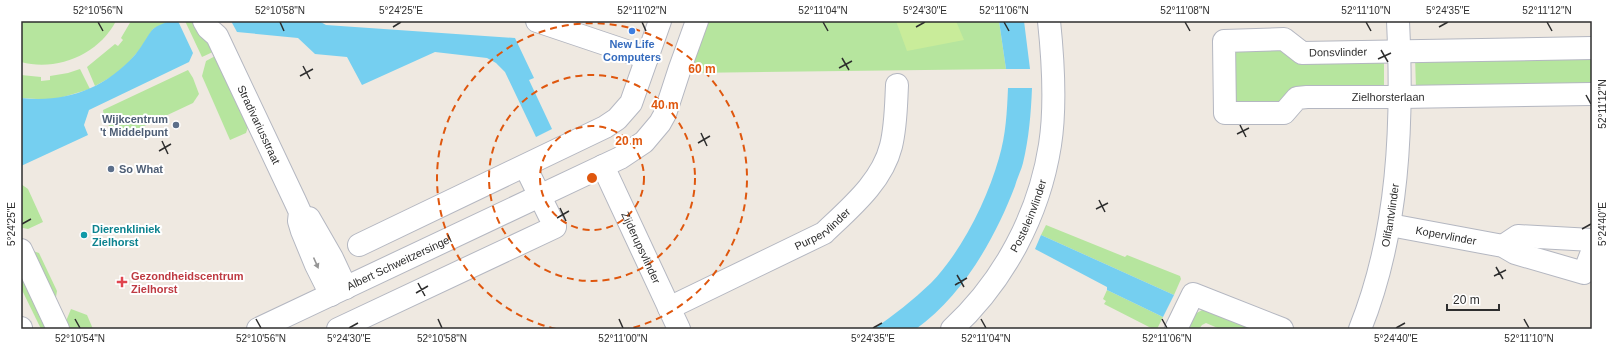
<svg xmlns="http://www.w3.org/2000/svg" width="1613" height="350" viewBox="0 0 1613 350" font-family="Arial,sans-serif">
<style>
.green{fill:#b6e59e}
.pitch{fill:#c9ec9a}
.water{fill:#75cff0}
.lines{fill:none;stroke-linecap:round;stroke-linejoin:round}
.minor-casing{stroke:#b4b7c1;stroke-width:24}
.minor{stroke:#fff;stroke-width:22}
.oneway{fill:#969696}
.ticks{fill:none;stroke:#2e2e2e;stroke-width:1.5}
.ring{fill:none;stroke:#df570e;stroke-width:2;stroke-dasharray:7 5}
.shop-dot{fill:#3f7fe0;stroke:#fff;stroke-width:1.5}
.service-dot{fill:#5c6f8a;stroke:#fff;stroke-width:1.5}
.culture-dot{fill:#0f9aa8;stroke:#fff;stroke-width:1.5}
.health-dot{fill:#e0444e;stroke:#fff;stroke-width:1.5}
.labels{text-anchor:middle;stroke-width:4;stroke-linejoin:round;paint-order:stroke}
.shop-label{font-size:11px;font-weight:bold;fill:#366cbe;stroke:#fff}
.street-label{font-size:11px;fill:#2e2e2e;stroke:#fff}
.service-label{font-size:11px;font-weight:bold;fill:#4e5e75;stroke:#fff;text-anchor:end}
.culture-label{font-size:11px;font-weight:bold;fill:#0d838f;stroke:#fff;text-anchor:start}
.health-label{font-size:11px;font-weight:bold;fill:#be3a42;stroke:#fff;text-anchor:start}
.centre{fill:#df570e;stroke:#fff;stroke-width:2}
.ring-label{font-size:12px;text-anchor:middle;font-weight:bold;fill:#df570e;stroke:#fff;stroke-width:4;stroke-linejoin:round;paint-order:stroke}
.neatline{fill:none;stroke:#2e2e2e;stroke-width:1.5}
.ticks-label{font-size:10px;text-anchor:middle;fill:#2e2e2e}
</style>
<rect width="100%" height="100%" fill="#efe9e1"/>
<g class="green">
<path d="M21,21H116C99,54 57,72 21,62Z"/>
<path d="M131,21H170L153,29L141,48L128,63L113,76L95,86L87,67L115,44L118,46L123,40L121,38Z"/>
<path d="M185,21H199L215,51L202,57Z"/>
<path d="M706,21H999L1006,69L688,73Z"/>
<path d="M1230,46L1384,57V91L1282,105L1230,107Z"/>
<path d="M1592,54V87L1416,89L1415,57Z"/>
<path d="M217,55L251,126L248,127L246,133L230,140L202,76L206,61Z"/>
<path d="M80,69L90,89L53,100L21,98V75L41,77V81L50,80V76L68,73Z"/>
<path d="M188,70L193,78L199,94L193,103L125,135C111,129 105,126 103,110Z"/>
<path d="M21,184L28,189L43,222L28,229L23,228L21,229Z"/>
<path d="M1046,225L1125,257L1127,255L1180,276L1181,279L1174,295L1041,235Z"/>
<path d="M33,251L39,253L57,291L56,297L52,299Z"/>
<path d="M21,269L48,329H41L21,288Z"/>
<path d="M1107,290L1163,317L1157,329H1153L1104,304L1106,301L1103,299Z"/>
<path d="M71,309L87,315L93,329H68L66,321Z"/>
<path d="M1204,309L1265,329H1220L1206,323L1202,325L1199,329H1184L1193,315Z"/>
</g>
<path class="pitch" d="M896,21H956L964,40L907,51Z"/>
<g class="water">
<path d="M170,21H178L193,53L189,62L89,110L84,125L88,135L21,166V98C65,103 104,89 134,56C140,50 149,33 153,29C158,25 165,23 170,21Z"/>
<path d="M231,21H319L326,25L515,38L534,78L529,80L552,129L536,137L505,72L496,63L487,58L435,52L362,85L347,57L315,54L298,38L237,32Z"/>
<path d="M999,21H1024L1030,69H1006Z"/>
<path d="M1008,88H1032C1031,113 1029,138 1023,163C1021,171 1017,178 1015,186C995,239 962,296 916,329H874C894,315 913,300 931,283C962,251 987,200 999,158C1006,135 1007,111 1008,88Z"/>
<path d="M1041,235L1174,295L1163,317L1107,290V287L1035,249Z"/>
</g>
<g class="lines">
<defs>
<g id="minor">
<path id="s1" d="M204,21L208,28L217,36L295,201L300,212L299,221L302,231L316,265L331,295"/>
<path d="M537,21L647,58"/>
<path id="s2" d="M1592,48L1302,53L1284,39L1224,41L1225,113H1284L1297,98L1307,97H1400L1592,94"/>
<path id="s3" d="M603,166L679,329"/>
<path d="M309,218L332,258L346,288"/>
<path id="s4" d="M1390,225L1503,246L1515,253L1584,273L1592,252"/>
<path d="M359,245L605,127L617,119L631,103L660,21"/>
<path d="M1503,246L1518,236L1592,240"/>
<path d="M21,250L58,329"/>
<path id="s5" d="M669,308L824,233C850,208 882,182 891,146C896,126 896,105 897,85"/>
<path d="M21,328V329"/>
<path id="s6" d="M258,329L603,166L620,158L644,142L660,123L665,114L680,68L697,21"/>
<path d="M338,329L555,227L525,166"/>
<path id="s7" d="M952,329C1004,281 1039,215 1050,145C1056,107 1053,59 1049,21"/>
<path d="M1176,329L1193,294L1282,329"/>
<path id="s8" d="M1360,329C1399,232 1403,124 1398,21"/>
</g>
</defs>
<use href="#minor" class="minor-casing"/>
<use href="#minor" class="minor"/>
</g>
<defs><path id="oneway-solid" d="M-6-.8H1V-3.2L6.5 0L1 3.2V.8H-6Z"/></defs>
<use class="oneway" href="#oneway-solid" transform="translate(316 263) rotate(66)"/>
<path class="ticks" d="M98,22L103,31M280,22L284,31M642,22L646,31M823,22L828,31M1004,22L1009,31M1185,22L1190,31M1366,22L1371,31M1547,22L1552,31M393,27L401,22M916,27L925,22M1439,27L1448,22M1381,50L1388,62M842,58L849,70M1378,59L1391,53M303,66L310,79M839,68L852,61M300,76L313,69M1586,95L1591,104M1240,125L1246,137M701,133L707,146M1237,134L1249,128M162,141L168,154M698,143L710,136M159,151L171,144M1099,200L1105,212M560,208L566,221M1096,209L1108,203M557,218L569,211M22,224L31,219M1582,229L1591,224M1496,267L1503,279M957,275L964,287M1494,276L1506,270M418,283L425,296M955,285L967,278M416,293L428,286M75,319L80,328M256,319L261,328M438,319L442,328M619,319L623,328M981,319L986,328M1162,319L1167,328M1524,319L1529,328M349,328L358,323M873,328L882,323M1396,328L1405,323"/>
<g class="ring">
<circle cx="592" cy="178" r="52"/>
<circle cx="592" cy="178" r="103"/>
<path d="M556 329A155 155 0 1 1 628 329"/>
</g>
<circle class="shop-dot" cx="632" cy="31" r="4"/>
<g class="service-dot">
<circle cx="176" cy="125" r="4"/>
<circle cx="111" cy="169" r="4"/>
</g>
<circle class="culture-dot" cx="84" cy="235" r="4"/>
<path class="health-dot" d="M120 276h4v4h4v4h-4v4h-4v-4h-4v-4h4z"/>
<g class="labels">
<g class="shop-label">
<text x="632" y="48">New Life<tspan x="632" dy="13">Computers</tspan></text>
</g>
<g class="street-label">
<text transform="translate(1338 52) rotate(-1)" y="4">Donsvlinder</text>
<text dy="4" stroke="none"><textPath href="#s2" startOffset="615">Zielhorsterlaan</textPath></text>
<text dy="4" stroke="none"><textPath href="#s1" startOffset="118">Stradivariusstraat</textPath></text>
<text dy="4" stroke="none"><textPath href="#s7" startOffset="138">Posteleinvlinder</textPath></text>
<text dy="4" stroke="none"><textPath href="#s8" startOffset="118">Olifantvlinder</textPath></text>
<text dy="4" stroke="none"><textPath href="#s5" startOffset="173">Purpervlinder</textPath></text>
<text dy="4" stroke="none"><textPath href="#s4" startOffset="57">Kopervlinder</textPath></text>
<text dy="4" stroke="none"><textPath href="#s3" startOffset="90">Zijderupsvlinder</textPath></text>
<text dy="4" stroke="none"><textPath href="#s6" startOffset="156">Albert Schweitzersingel</textPath></text>
</g>
<g class="service-label">
<text x="168" y="123">Wijkcentrum<tspan x="168" dy="13">'t Middelpunt</tspan></text>
<text x="119" y="173" text-anchor="start">So What</text>
</g>
<g class="culture-label">
<text x="92" y="233">Dierenkliniek<tspan x="92" dy="13">Zielhorst</tspan></text>
</g>
<g class="health-label">
<text x="131" y="280">Gezondheidscentrum<tspan x="131" dy="13">Zielhorst</tspan></text>
</g>
</g>
<circle cx="592" cy="178" r="6" class="centre"/>
<g class="ring-label">
<text x="702" y="73">60 m</text>
<text x="665" y="109">40 m</text>
<text x="629" y="145">20 m</text>
</g>
<rect width="1613" height="350" fill="none" stroke="#ffffff" stroke-width="44"/>
<path d="M1447 304v6h52v-6" fill="none" stroke="#2e2e2e" stroke-width="2"/>
<text x="1453" y="304" font-size="12" fill="#2e2e2e" stroke="#ffffff" stroke-width="3" paint-order="stroke">20 m</text>
<rect x="22" y="22" width="1569" height="306" class="neatline"/>
<g class="ticks-label">
<text x="98" y="14">52°10'56"N</text>
<text x="280" y="14">52°10'58"N</text>
<text x="401" y="14">5°24'25"E</text>
<text x="642" y="14">52°11'02"N</text>
<text x="823" y="14">52°11'04"N</text>
<text x="925" y="14">5°24'30"E</text>
<text x="1004" y="14">52°11'06"N</text>
<text x="1185" y="14">52°11'08"N</text>
<text x="1366" y="14">52°11'10"N</text>
<text x="1448" y="14">5°24'35"E</text>
<text x="1547" y="14">52°11'12"N</text>
<text transform="translate(1602 104) rotate(-90)" y="4">52°11'12"N</text>
<text transform="translate(11 224) rotate(-90)" y="4">5°24'25"E</text>
<text transform="translate(1602 224) rotate(-90)" y="4">5°24'40"E</text>
<text x="80" y="342">52°10'54"N</text>
<text x="261" y="342">52°10'56"N</text>
<text x="349" y="342">5°24'30"E</text>
<text x="442" y="342">52°10'58"N</text>
<text x="623" y="342">52°11'00"N</text>
<text x="873" y="342">5°24'35"E</text>
<text x="986" y="342">52°11'04"N</text>
<text x="1167" y="342">52°11'06"N</text>
<text x="1396" y="342">5°24'40"E</text>
<text x="1529" y="342">52°11'10"N</text>
</g>
</svg>
